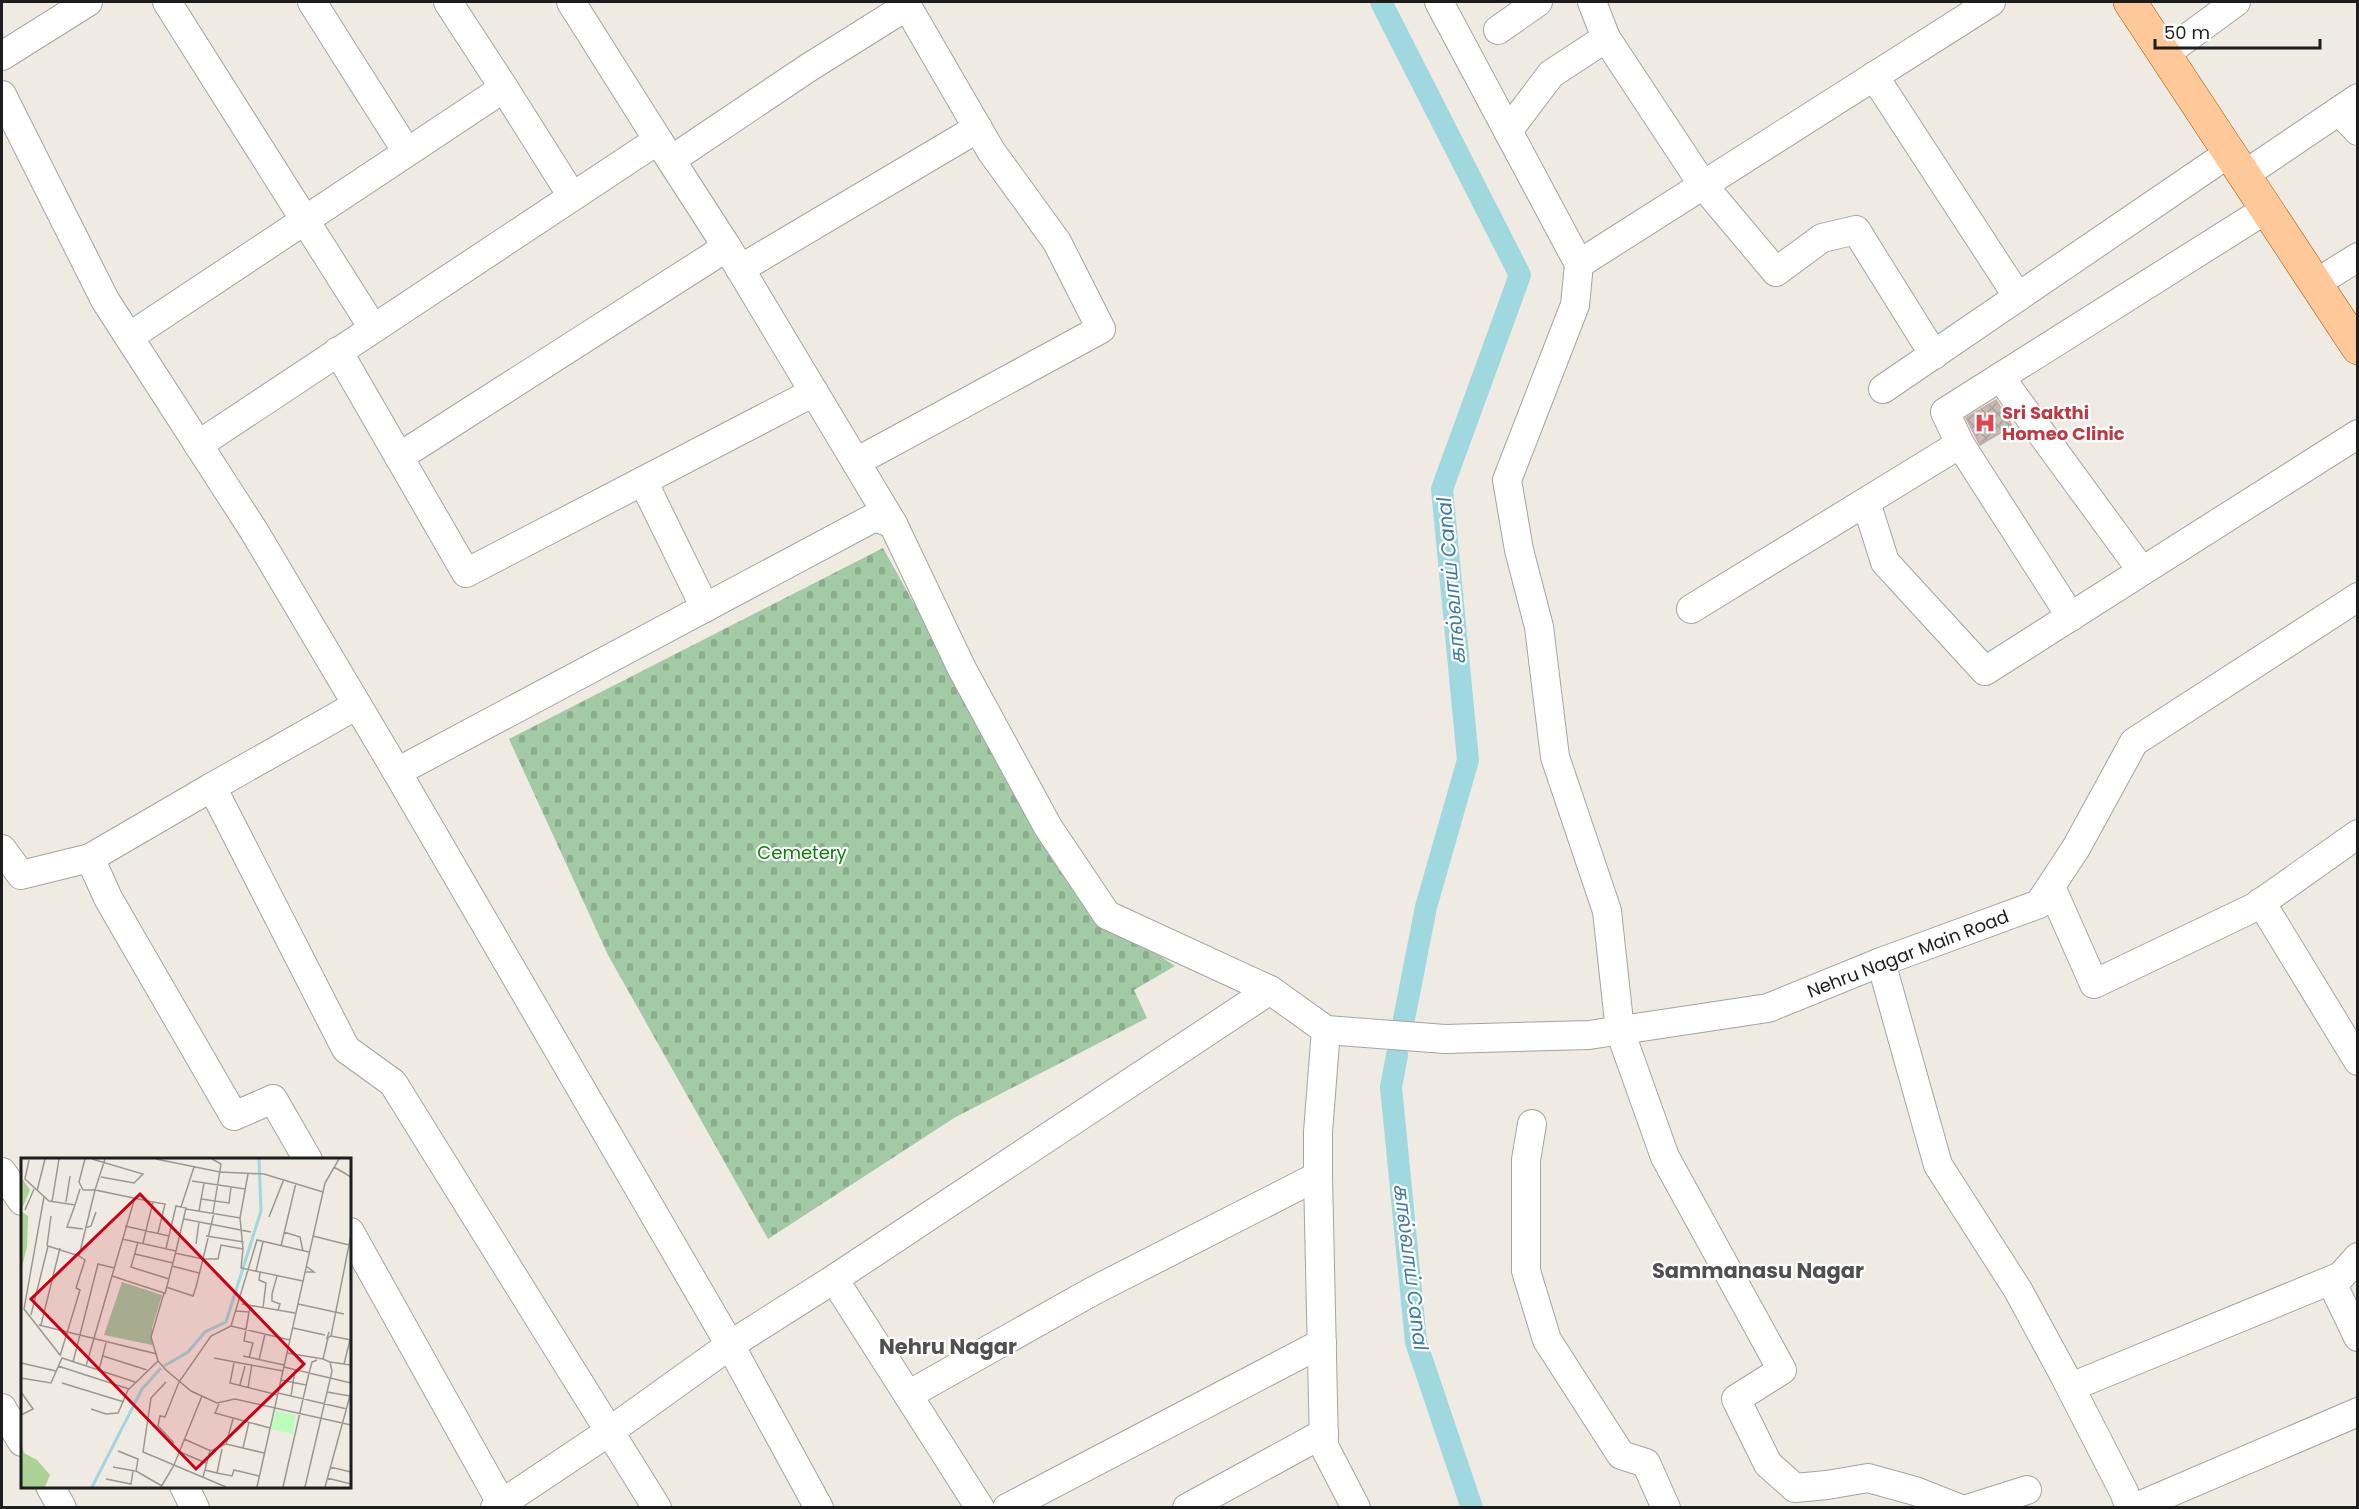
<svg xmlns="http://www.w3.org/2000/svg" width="2359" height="1509" viewBox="0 0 2359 1509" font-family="Poppins,'Noto Sans Tamil',sans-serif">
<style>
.cemetery{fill:url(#cemetery-stones)}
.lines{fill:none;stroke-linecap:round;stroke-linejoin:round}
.canal{stroke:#a0d8e0;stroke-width:22}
.building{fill:url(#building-cross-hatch);stroke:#c2aea4;stroke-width:1.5}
.minor-casing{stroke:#a4a4a4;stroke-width:30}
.major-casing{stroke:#975600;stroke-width:34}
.minor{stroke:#fff;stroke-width:28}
.major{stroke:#ffc898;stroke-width:33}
.labels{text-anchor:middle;stroke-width:4.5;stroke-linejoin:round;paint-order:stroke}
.health-label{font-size:18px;font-weight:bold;fill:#be3a42;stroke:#fff;text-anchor:start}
.park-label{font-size:18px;fill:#068204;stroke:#fff}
.street-label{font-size:18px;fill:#1d1d1d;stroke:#fff}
.water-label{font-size:20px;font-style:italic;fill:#3f7aa3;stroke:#fff}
.quarter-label{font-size:21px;font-weight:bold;fill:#505050;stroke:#fff}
.inset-river{fill:none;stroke:#a0d8e0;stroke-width:3}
.inset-road{fill:none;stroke:#9b9893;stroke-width:1.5}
.view{fill:#cb0014;fill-opacity:0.15;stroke:#cb0014;stroke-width:3}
.inset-edge{fill:none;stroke:#1d1d1d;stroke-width:3}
</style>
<defs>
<pattern id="cemetery-stones" width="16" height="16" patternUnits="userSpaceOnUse" patternTransform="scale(1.5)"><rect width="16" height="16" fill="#a2caa4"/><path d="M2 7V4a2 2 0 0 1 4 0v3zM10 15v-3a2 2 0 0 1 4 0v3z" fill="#8bad8d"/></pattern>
<pattern id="building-cross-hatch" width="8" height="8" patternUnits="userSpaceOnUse" patternTransform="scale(1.5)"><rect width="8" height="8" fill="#c7bbb5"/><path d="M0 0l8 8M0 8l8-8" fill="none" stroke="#aaa09b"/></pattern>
</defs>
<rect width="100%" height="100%" fill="#efeae2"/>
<path class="cemetery" d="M883,548L976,715L1145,946L1175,966L1134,990L1147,1018L954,1118L768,1239L608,955L509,739Z"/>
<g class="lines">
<g class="canal">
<path d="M1381,2L1520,275L1442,489L1468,760L1426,907L1404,1019"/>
<path d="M1397,1055L1391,1087L1416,1342L1472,1508"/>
</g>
</g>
<path class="building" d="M1996,400L2012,426L1980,445L1966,418Z"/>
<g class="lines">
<defs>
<g id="minor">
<path d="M167,2L373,328"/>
<path d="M312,2L407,152"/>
<path d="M448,2L504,88"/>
<path d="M571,2L658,140"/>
<path d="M1439,2L1579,264L1575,305L1507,480L1519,550L1539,627L1555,757L1607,911L1620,1031L1665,1157L1782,1370L1736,1399L1768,1464L1795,1488L1827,1485L1868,1478L1915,1491L1958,1508"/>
<path d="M1498,30L1538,2"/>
<path d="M1606,38L1703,185L1776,272L1822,238L1856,230L1934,355"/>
<path d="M2165,54L2236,2"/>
<path d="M2,56L88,2"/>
<path d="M1874,76L2018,297"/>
<path d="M2,95L105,300L254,531L397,772L875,517L893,524L962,669L1048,827L1107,915L1270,990L1326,1030"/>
<path d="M2339,111L2358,131"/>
<path d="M1508,131L1551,74L1606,38L1592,2"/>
<path d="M671,160L808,68L907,6L991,151L1057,242L1101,329L856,462"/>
<path d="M2244,175L2358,98"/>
<path d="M1579,264L1991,2"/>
<path d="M740,269L978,128"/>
<path d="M2315,284L2358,257"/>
<path d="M129,337L504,88L572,196"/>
<path d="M338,351L466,573L814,392"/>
<path d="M2000,377L2142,571"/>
<path d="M1883,389L2229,153"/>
<path d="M1960,444L2071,617"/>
<path d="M198,445L658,140L727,247L893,524"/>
<path d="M399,457L727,247"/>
<path d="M643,481L705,608"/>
<path d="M1866,502L1885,562L1985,671L2358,434"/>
<path d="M1691,609L1960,444L1945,412L2265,210"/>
<path d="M357,705L212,787L346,1049L393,1083L657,1508"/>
<path d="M397,772L730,1345L819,1508"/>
<path d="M2,849L21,875L90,858L108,898L234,1116L273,1099L308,1160"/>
<path d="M90,858L212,787"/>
<path d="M2051,887L2094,984L2255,907L2358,834"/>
<path d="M2261,902L2358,1061"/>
<path d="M1881,962L1938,1165L2018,1290L2063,1373L2124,1492L2130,1508"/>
<path d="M1326,1030L1445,1039L1589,1035L1768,1008L1881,962L2039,904L2076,848L2134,742L2358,597"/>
<path d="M1326,1030L1318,1132V1176L1324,1446L1356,1508"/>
<path d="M1532,1124L1526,1160V1271L1547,1340L1621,1455L1646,1463L1666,1508"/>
<path d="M2,1172L22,1201"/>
<path d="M350,1232L504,1508"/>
<path d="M2358,1257L2333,1285L2358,1337"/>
<path d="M834,1279L980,1508"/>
<path d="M2071,1387L2341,1276"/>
<path d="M908,1395L1093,1291L1318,1176"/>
<path d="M2,1408L22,1442"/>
<path d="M50,1486L62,1508"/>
<path d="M184,1486L195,1508"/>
<path d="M495,1508L610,1431L730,1345L834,1279L1270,990"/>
<path d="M1007,1508L1322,1343"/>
<path d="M1187,1508L1324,1433"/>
<path d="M1970,1508L2027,1490"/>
<path d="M2134,1508L2358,1412"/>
</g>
<path id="major" d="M2130,2L2358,348"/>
</defs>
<use href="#minor" class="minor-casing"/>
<use href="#major" class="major-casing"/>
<use href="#minor" class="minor"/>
<use href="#major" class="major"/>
</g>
<defs>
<symbol id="hospital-bare" viewBox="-9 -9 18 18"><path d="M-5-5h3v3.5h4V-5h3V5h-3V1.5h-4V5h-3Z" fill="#e0444e" stroke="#fff" stroke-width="2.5" paint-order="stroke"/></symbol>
</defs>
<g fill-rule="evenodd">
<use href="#hospital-bare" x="1970" y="408" width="30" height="30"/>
</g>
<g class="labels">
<g class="health-label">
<text x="2002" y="419">Sri Sakthi<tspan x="2002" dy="21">Homeo Clinic</tspan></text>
</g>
<g class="park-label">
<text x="802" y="859">Cemetery</text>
</g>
<g class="street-label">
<text transform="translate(1908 954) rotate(-21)" y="6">Nehru Nagar Main Road</text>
</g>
<g class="water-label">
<text transform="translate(1451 581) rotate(-95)" y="7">கால்வாய் Canal</text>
<text transform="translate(1411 1267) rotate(83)" y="7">கால்வாய் Canal</text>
</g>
<g class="quarter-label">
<text x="1758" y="1278">Sammanasu Nagar</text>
<text x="948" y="1354">Nehru Nagar</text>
</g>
</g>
<g transform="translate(21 1158)">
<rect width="330" height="330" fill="#efeae2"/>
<path d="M0,19L9,32L0,53L7,58L6,89L0,113ZM0,284L3,295L16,302L29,317L24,329H0Z" fill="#acd194"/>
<path d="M101,124L141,137L131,170V187L83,177Z" fill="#a2caa4"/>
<path d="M255,253L275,257L272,276L250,271Z" fill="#bdfdbc"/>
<path class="inset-river" d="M143,208L167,194L184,174L205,164L240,53L238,1M71,329L121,231L140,210"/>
<path class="inset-road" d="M64,1L58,24L62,32H74L84,1M71,1L122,16L113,25L80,19M135,1L199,14L243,16L302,34M191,1L200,6L192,55M8,2L4,21L28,43L54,47L59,31M313,9L330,19M171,23L224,31M16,33L24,1M23,39L3,151L39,197M114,39L91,118L143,135L130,179L137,203L145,212L170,233L196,245L214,241L330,267M180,41L208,45L210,29M31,44L38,1M45,44L49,18M132,44L144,46L137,75M54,47L46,69L62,71M160,49L173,9M165,51L219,60L227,16M4,52L13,31M178,53L183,25M193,55L182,101H197L200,87L222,91L219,60M248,59L263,21M163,61L230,74M104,68L148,78L145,90M64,70L70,68L75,54M263,74L279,79L282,93M148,78L155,48L165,50L155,93M185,78L223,84M292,78L328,87M101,81L155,93L144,136M117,84L110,109L148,121M175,86L178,64M26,88L30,58M260,88L275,25M222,91L220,110L282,123M114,96L152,105M151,108L178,115M235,113L242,84M239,114L238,122L245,125L242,150M284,114H293L285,108M256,118L251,136V143L259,146L257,152M145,129L172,138L175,129L182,101L154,95M221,146L274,155M277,146L323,156M215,153L228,154L231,147M228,154L223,183L232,185L228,200M10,157L27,88L58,98M18,167L136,196M20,167L39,90M210,168L269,182M272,170L304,177M308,174L306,180L310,178L330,77M310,178L330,182M266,195L302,201L309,204L311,213L284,329M39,198L59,132L55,130L64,102L58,98L74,32L132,44L122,85M82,198L126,212M222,198L263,207M193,200L262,213M302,201L307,180M238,202L244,176M52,204L77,106L93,110M309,204L330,207M0,205L35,213M213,205L209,225L257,237M323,206L329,182M37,208L108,231M65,208L91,118M263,209L330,225M78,212L85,185M0,220L30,225L41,200L114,224M260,222L285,227M145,224L130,240L122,294L153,307L181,238M41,225L103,244M219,227L224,208M227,230L231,206M0,234L12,251L0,257M306,234L329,238M257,235L326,251M270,238L274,212M198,246L194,255L249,270M70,251L85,256L97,255L107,232L137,203M212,261L205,286L243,295M163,281L190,293M153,285L137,268L139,258L144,259L158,224L190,178L210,168L236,82L288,94M222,290L228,264M97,293L117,301L115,313L141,328M159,294L185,305M92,309L114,313M309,309L330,314M184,312L196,315L201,291M196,315L211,318L213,312L238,318M182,319L189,293L205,286M306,320L330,326M85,321L110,326L112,313M140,329L153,307L205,329M236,329L304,25L318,1M262,329L288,215L291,204L296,202M304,329L330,234"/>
<path class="view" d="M119,36L283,206L175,311L10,141Z"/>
<rect width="330" height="330" class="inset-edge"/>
</g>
<rect width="2359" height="1509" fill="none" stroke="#1d1d1d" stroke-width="6"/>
<path d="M2155 39v9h165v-9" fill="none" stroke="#1d1d1d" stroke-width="3"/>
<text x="2164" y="39" font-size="18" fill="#1d1d1d" stroke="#ffffff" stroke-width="4.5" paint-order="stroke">50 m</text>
</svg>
